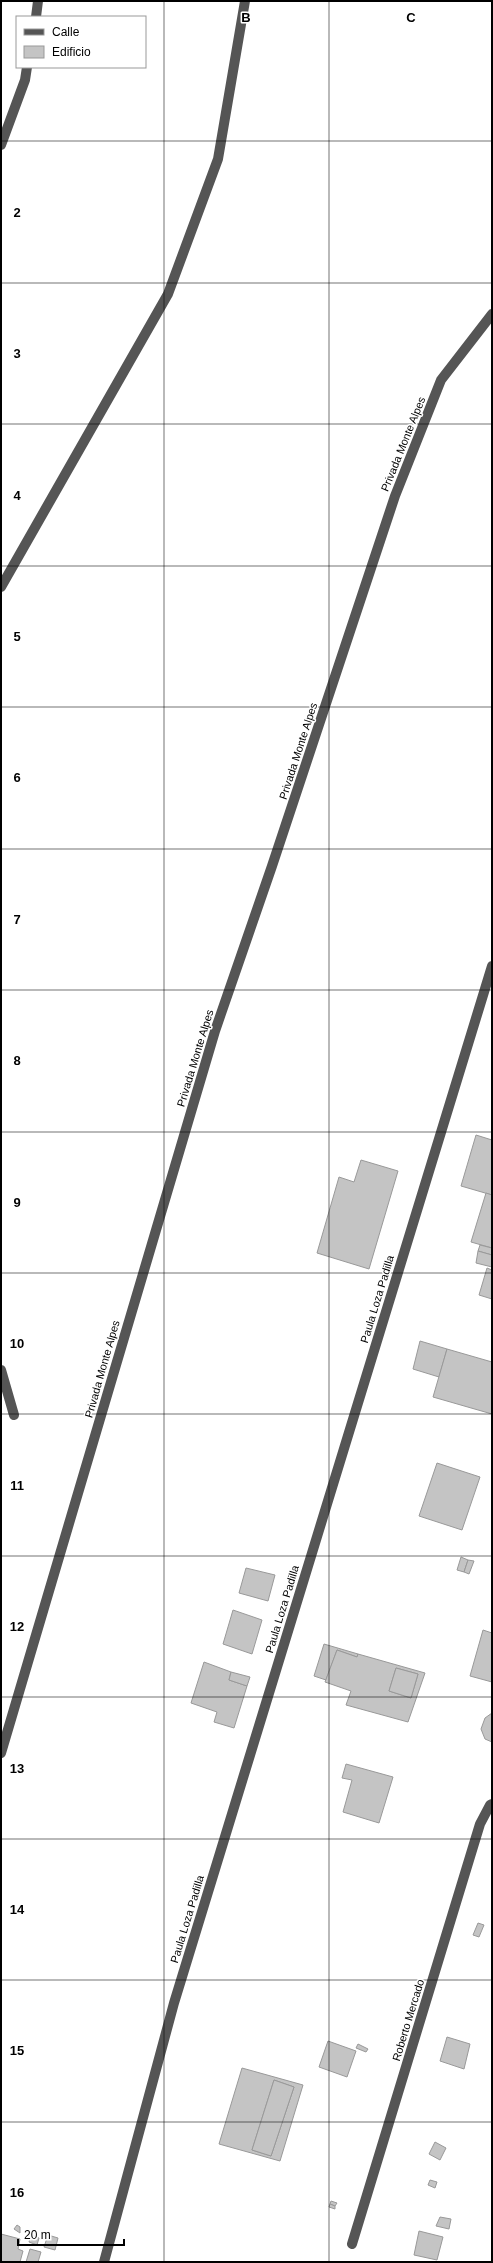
<svg xmlns="http://www.w3.org/2000/svg" width="493" height="2263" viewBox="0 0 493 2263" font-family="Arial,sans-serif">
<style>
.building{fill:#c4c4c4;stroke:#999;fill-rule:evenodd}
.lines{fill:none;stroke-linecap:round;stroke-linejoin:round}
.minor{stroke:#555;stroke-width:10}
.grid{fill:none;stroke:#000;stroke-width:1;stroke-opacity:0.55}
.labels{text-anchor:middle;stroke-width:3;stroke-linejoin:round;paint-order:stroke}
.street-label{font-size:11px;fill:#000;stroke:#fff}
.grid-label{font-size:13px;text-anchor:middle;font-weight:bold;fill:#000;stroke:#fff;stroke-width:3;stroke-linejoin:round;paint-order:stroke}
</style>
<rect width="100%" height="100%" fill="#fff"/>
<g class="building">
<path d="M476,1135L492,1140V1195L461,1186Z"/>
<path d="M361,1160L398,1171L369,1269L317,1253L339,1177L354,1182Z"/>
<path d="M486,1193L492,1195V1248L471,1242Z"/>
<path d="M480,1245L492,1248V1255L478,1251Z"/>
<path d="M478,1251L492,1255V1267L476,1263Z"/>
<path d="M487,1268L492,1270V1299L479,1295Z"/>
<path d="M420,1341L447,1349L439,1377L413,1369Z"/>
<path d="M447,1349L492,1362V1414L433,1397Z"/>
<path d="M437,1463L480,1477L462,1530L419,1516Z"/>
<path d="M461,1557L468,1560L464,1572L457,1570Z"/>
<path d="M468,1560L474,1561L469,1574L464,1572Z"/>
<path d="M246,1568L275,1575L268,1601L239,1593Z"/>
<path d="M233,1610L262,1620L252,1654L223,1644Z"/>
<path d="M483,1630L492,1633V1682L470,1676Z"/>
<path d="M324,1644L358,1654L357,1657L337,1650L326,1680L314,1676Z"/>
<path d="M337,1650L357,1657L358,1654L425,1673L408,1722L346,1705L351,1691L325,1682ZM396,1668L418,1674L411,1698L389,1691Z"/>
<path d="M204,1662L231,1672L229,1680L247,1686L234,1728L214,1722L217,1712L191,1703Z"/>
<path d="M396,1668L418,1674L411,1698L389,1691Z"/>
<path d="M231,1672L250,1677L247,1686L229,1680Z"/>
<path d="M492,1713V1742L485,1739L481,1729L485,1718Z"/>
<path d="M346,1764L393,1777L379,1823L343,1812L352,1780L342,1778Z"/>
<path d="M478,1923L484,1925L479,1937L473,1935Z"/>
<path d="M447,2037L470,2044L464,2069L440,2061Z"/>
<path d="M328,2041L356,2051L347,2077L319,2067Z"/>
<path d="M358,2044L368,2049L366,2052L356,2048Z"/>
<path d="M242,2068L303,2085L280,2161L219,2144ZM274,2080L294,2087L271,2156L252,2150Z"/>
<path d="M274,2080L294,2087L271,2156L252,2150Z"/>
<path d="M435,2142L446,2148L440,2160L429,2154Z"/>
<path d="M430,2180L437,2182L435,2188L428,2185Z"/>
<path d="M331,2201L337,2203L335,2206L330,2204Z"/>
<path d="M330,2204L335,2206V2209L329,2207Z"/>
<path d="M440,2217L451,2219L449,2229L436,2226Z"/>
<path d="M17,2225L20,2227V2233L14,2229Z"/>
<path d="M419,2231L443,2237L437,2260L414,2255Z"/>
<path d="M1,2234L20,2239L18,2249L23,2251L20,2262H1Z"/>
<path d="M31,2235L39,2238L37,2245L29,2242Z"/>
<path d="M48,2235L58,2238L55,2250L44,2247Z"/>
<path d="M30,2249L41,2252L38,2262H26Z"/>
</g>
<g class="lines">
<g class="minor">
<path d="M36,17L38,1"/>
<path d="M1,145L25,80L27,67"/>
<path d="M1,587L168,294L218,159L245,1"/>
<path d="M1,1370L14,1415"/>
<path d="M1,1753L215,1031L272,866L395,496L441,380L492,314"/>
<path d="M352,2244L480,1824L490,1805L492,1804"/>
<path d="M104,2262L174,2003L492,966"/>
</g>
</g>
<path class="grid" d="M164,1V2262M329,1V2262M1,141H492M1,283H492M1,424H492M1,566H492M1,707H492M1,849H492M1,990H492M1,1132H492M1,1273H492M1,1414H492M1,1556H492M1,1697H492M1,1839H492M1,1980H492M1,2122H492"/>
<g class="labels">
<g class="street-label">
<text transform="translate(403 444) rotate(-68)" y="4">Privada Monte Alpes</text>
<text transform="translate(298 751) rotate(-72)" y="4">Privada Monte Alpes</text>
<text transform="translate(195 1058) rotate(-73)" y="4">Privada Monte Alpes</text>
<text transform="translate(377 1299) rotate(-73)" y="4">Paula Loza Padilla</text>
<text transform="translate(102 1369) rotate(-74)" y="4">Privada Monte Alpes</text>
<text transform="translate(282 1609) rotate(-73)" y="4">Paula Loza Padilla</text>
<text transform="translate(187 1919) rotate(-73)" y="4">Paula Loza Padilla</text>
<text transform="translate(408 2020) rotate(-73)" y="4">Roberto Mercado</text>
</g>
</g>
<g class="grid-label">
<text x="246" y="22">B</text>
<text x="411" y="22">C</text>
<text x="17" y="217">2</text>
<text x="17" y="358">3</text>
<text x="17" y="500">4</text>
<text x="17" y="641">5</text>
<text x="17" y="782">6</text>
<text x="17" y="924">7</text>
<text x="17" y="1065">8</text>
<text x="17" y="1207">9</text>
<text x="17" y="1348">10</text>
<text x="17" y="1490">11</text>
<text x="17" y="1631">12</text>
<text x="17" y="1773">13</text>
<text x="17" y="1914">14</text>
<text x="17" y="2055">15</text>
<text x="17" y="2197">16</text>
</g>
<rect width="493" height="2263" fill="none" stroke="#000000" stroke-width="4"/>
<rect x="16" y="16" width="130" height="52" fill="#ffffff" stroke="#999999"/>
<rect x="24" y="29" width="20" height="6" fill="#555555" stroke="#999999"/>
<text x="52" y="36" font-size="12" fill="#000000">Calle</text>
<rect x="24" y="46" width="20" height="12" fill="#c4c4c4" stroke="#999999"/>
<text x="52" y="56" font-size="12" fill="#000000">Edificio</text>
<path d="M18 2239v6h106v-6" fill="none" stroke="#000000" stroke-width="2"/>
<text x="24" y="2239" font-size="12" fill="#000000" stroke="#ffffff" stroke-width="3" paint-order="stroke">20 m</text>
</svg>
